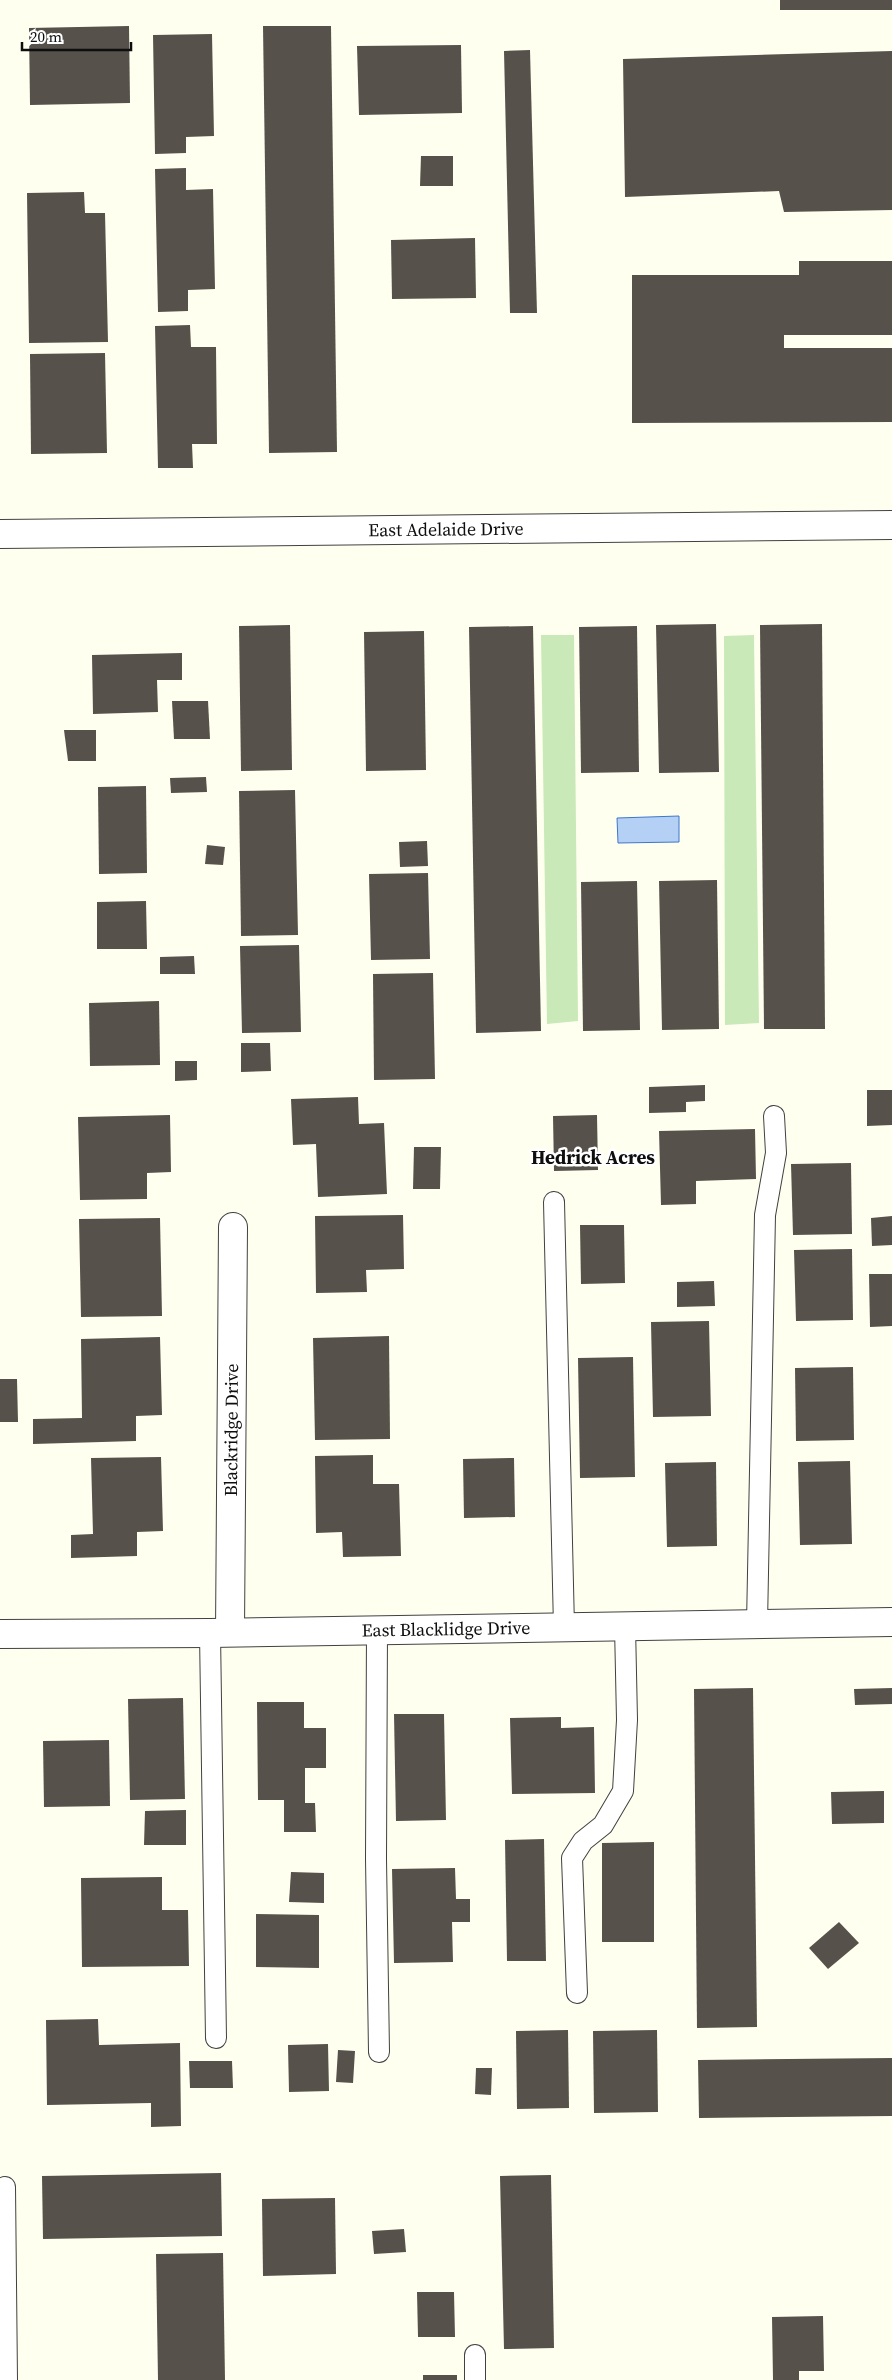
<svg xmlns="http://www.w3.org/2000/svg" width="892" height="2380" viewBox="0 0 892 2380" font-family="'Source Serif 4',serif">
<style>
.green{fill:#c9e9b9}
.water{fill:#b5d0f5;stroke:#3d77cb}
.building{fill:#56514a}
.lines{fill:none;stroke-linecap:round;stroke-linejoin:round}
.lane-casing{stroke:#414141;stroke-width:22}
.street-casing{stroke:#414141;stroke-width:30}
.lane{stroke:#fff;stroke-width:20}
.street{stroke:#fff;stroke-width:28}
.labels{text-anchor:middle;stroke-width:5;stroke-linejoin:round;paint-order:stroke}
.street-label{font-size:18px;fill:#0e0e0e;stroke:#fff}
.neighbourhood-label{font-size:19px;font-weight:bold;fill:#0e0e0e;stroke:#fff}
</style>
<rect width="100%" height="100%" fill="#ffffef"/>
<g class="green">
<path d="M541,635H574L578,1021L547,1024Z"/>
<path d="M754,635L759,1023L725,1025L724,636Z"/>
</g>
<path class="water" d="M679,816V842L618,843L617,818Z"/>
<g class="building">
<rect x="780" y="0" width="112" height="10"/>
<path d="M129,26L130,103L30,105L29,28Z"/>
<path d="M263,26H331L337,452L269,453Z"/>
<path d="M212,34L214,136L186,137V153L155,154L153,35Z"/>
<path d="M461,45L462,113L359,115L357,46Z"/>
<path d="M530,50L537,313H510L504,51Z"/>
<path d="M892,51V210L784,212L779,191L625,197L623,59Z"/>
<path d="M421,156H453V186H420Z"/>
<path d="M186,168V190L213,189L215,289L188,290V311L158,312L155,169Z"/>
<path d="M84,192L85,213H105L108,342L29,343L27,193Z"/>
<path d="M475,238L476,298L392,299L391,240Z"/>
<path d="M799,261H892V335H784V348H892V422L632,423V275H799Z"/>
<path d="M190,325L191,347H216L217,444H192L193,468H158L155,326Z"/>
<path d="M105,353L107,453L31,454L30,354Z"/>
<path d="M716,624L719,772L659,773L656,625Z"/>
<path d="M822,624L825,1029H764L760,625Z"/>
<path d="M290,625L292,770L241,771L239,626Z"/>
<path d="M533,626L541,1031L476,1033L469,627Z"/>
<path d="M637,626L639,772L581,773L579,627Z"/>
<path d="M424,631L426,770L366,771L364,632Z"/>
<path d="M182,653V680H157L158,712L93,714L92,655Z"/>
<path d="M172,701H208L210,739H174Z"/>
<path d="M64,730H96V761H68Z"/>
<path d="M206,777L207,792L171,793L170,778Z"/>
<path d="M146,786L147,873L99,874L98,787Z"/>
<path d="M295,790L298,935L241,936L239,791Z"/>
<path d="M427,841L428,866L400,867L399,842Z"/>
<path d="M207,845L225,847L223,865L205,864Z"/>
<path d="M428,873L430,959L371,960L369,874Z"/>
<path d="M717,880L719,1029L662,1030L659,881Z"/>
<path d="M637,881L640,1030L583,1031L581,882Z"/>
<path d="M146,901L147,949H97V902Z"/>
<path d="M299,945L301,1032L242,1033L240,946Z"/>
<path d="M194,956L195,974H160V957Z"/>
<path d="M433,973L435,1079L374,1080L373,974Z"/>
<path d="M159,1001L160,1065L90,1066L89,1003Z"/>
<path d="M241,1043H270L271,1071L241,1072Z"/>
<path d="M175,1061H197V1080L175,1081Z"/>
<path d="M705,1085V1101L686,1102V1112L649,1113V1087Z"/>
<path d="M867,1090H892V1125L867,1126Z"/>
<path d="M358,1097L359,1124L384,1123L387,1194L318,1197L316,1144L293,1145L291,1099Z"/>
<path d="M170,1115L171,1172L147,1173V1199L80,1200L78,1117Z"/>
<path d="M597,1115L598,1170L554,1171L553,1116Z"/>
<path d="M755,1129L756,1179L696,1181V1204L661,1205L659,1131Z"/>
<path d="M414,1147H441L440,1189H413Z"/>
<path d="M851,1163L852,1234L793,1235L791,1164Z"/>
<path d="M403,1215L404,1269L366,1270L367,1292L316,1293L315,1216Z"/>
<path d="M892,1216V1245L872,1246L871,1218Z"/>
<path d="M160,1218L162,1316L81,1317L79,1219Z"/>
<path d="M580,1225H624L625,1283L581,1284Z"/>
<path d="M852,1249L853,1320L796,1321L794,1250Z"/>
<path d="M869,1274H892V1326L870,1327Z"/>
<path d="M714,1281L715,1306L677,1307V1282Z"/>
<path d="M709,1321L711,1416L653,1417L651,1322Z"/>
<path d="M389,1336L390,1439L315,1440L313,1338Z"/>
<path d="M160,1337L162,1415L136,1416V1441L33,1444V1419L82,1418L81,1339Z"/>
<path d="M633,1357L635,1477L580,1478L578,1358Z"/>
<path d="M853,1367L854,1440L796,1441L795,1368Z"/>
<path d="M0,1379H17L18,1422H0Z"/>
<path d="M373,1455V1484H399L401,1556L343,1557L342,1532L316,1533L315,1456Z"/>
<path d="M161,1457L163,1531L137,1532V1556L71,1558V1535L93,1534L91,1458Z"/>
<path d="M514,1458L515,1517L464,1518L463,1459Z"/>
<path d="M850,1461L852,1544L800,1545L798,1462Z"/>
<path d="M716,1462L717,1546L667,1547L665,1463Z"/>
<path d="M753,1688L757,2027L697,2028L694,1689Z"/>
<path d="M892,1688V1704L855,1705L854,1689Z"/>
<path d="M183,1698L185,1799L130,1800L128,1699Z"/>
<path d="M257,1702H304V1728H326V1768H305V1803H315L316,1832H284V1800H258Z"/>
<path d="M394,1714H444L446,1820L396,1821Z"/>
<path d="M561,1717V1728L594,1727L595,1793L512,1794L510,1718Z"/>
<path d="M109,1740L110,1806L44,1807L43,1741Z"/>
<path d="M884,1791V1823L832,1824L831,1792Z"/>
<path d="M186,1810V1845H144L145,1811Z"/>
<path d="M544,1839L546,1961H507L505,1840Z"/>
<path d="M654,1842V1942H602V1843Z"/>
<path d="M455,1868L456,1899H470V1922H452L453,1962L394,1963L392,1869Z"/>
<path d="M291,1872L324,1873V1903L289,1902Z"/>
<path d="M162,1877V1910H188L189,1966L82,1967L81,1878Z"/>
<path d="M256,1914L319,1915V1968L256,1967Z"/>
<path d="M839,1922L859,1943L828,1969L809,1948Z"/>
<path d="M98,2019L99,2045L180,2043L181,2126L151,2127V2103L47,2105L46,2020Z"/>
<path d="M568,2030L569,2108L517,2109L516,2031Z"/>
<path d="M657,2030L658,2112L594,2113L593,2031Z"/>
<path d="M328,2044L329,2091L289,2092L288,2045Z"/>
<path d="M338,2050L355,2051L353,2083L336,2082Z"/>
<path d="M892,2058V2116L699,2118L698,2060Z"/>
<path d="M189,2061H232L233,2088H190Z"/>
<path d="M476,2068H492L491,2095L475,2094Z"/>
<path d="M221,2173L222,2236L43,2239L42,2176Z"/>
<path d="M551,2175L554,2348L504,2349L500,2176Z"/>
<path d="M335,2198L336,2274L263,2276L262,2199Z"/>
<path d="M404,2229L406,2252L374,2254L372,2231Z"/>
<path d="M223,2253L225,2380H158L156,2254Z"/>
<path d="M417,2292H454L455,2337H418Z"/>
<path d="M823,2316L824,2371H799V2380H773L772,2317Z"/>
<rect x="423" y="2375" width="34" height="5"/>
</g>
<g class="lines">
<defs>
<g id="lane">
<path d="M554,1202L564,1627"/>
<path d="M757,1624L765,1215L776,1153L774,1116"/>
<path d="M377,1630L376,1859L379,2052"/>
<path d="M210,1633L216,2038"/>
<path d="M577,1993L572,1858L583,1841L603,1825L623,1791L627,1720L625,1626"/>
<path d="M5,2187L7,2380"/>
<path d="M475,2355V2380"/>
</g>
<g id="street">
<path id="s1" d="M0,534L892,525"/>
<path id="s2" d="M230,1632L233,1227"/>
<path id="s3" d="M0,1634L210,1633L892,1622"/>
</g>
</defs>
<use href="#lane" class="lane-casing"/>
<use href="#street" class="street-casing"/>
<use href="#lane" class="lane"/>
<use href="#street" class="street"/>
</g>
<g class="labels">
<g class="street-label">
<text dy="6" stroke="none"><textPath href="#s1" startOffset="446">East Adelaide Drive</textPath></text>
<text dy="6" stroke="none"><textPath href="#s2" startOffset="202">Blackridge Drive</textPath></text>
<text dy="6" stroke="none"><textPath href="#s3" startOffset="446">East Blacklidge Drive</textPath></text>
</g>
<g class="neighbourhood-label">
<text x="593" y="1164">Hedrick Acres</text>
</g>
</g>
<path d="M22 42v8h109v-8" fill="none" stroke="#0e0e0e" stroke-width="2.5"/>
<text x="30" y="42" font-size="15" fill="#0e0e0e" stroke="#ffffff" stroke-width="4" paint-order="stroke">20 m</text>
</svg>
